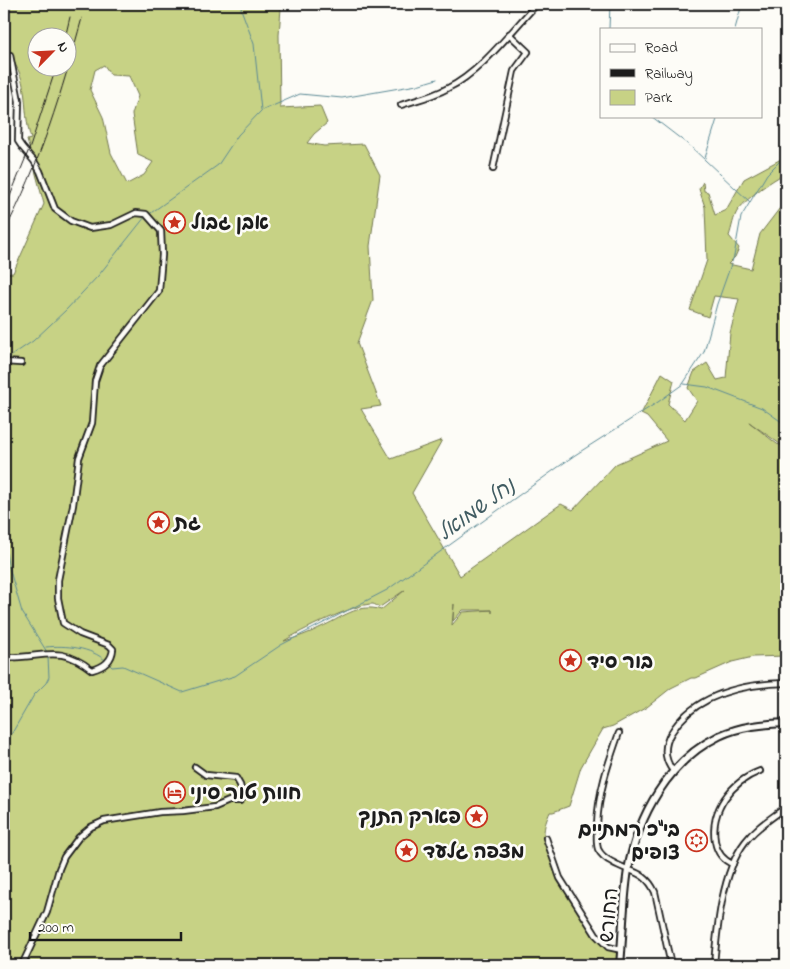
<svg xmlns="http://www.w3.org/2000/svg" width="790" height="969" viewBox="0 0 790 969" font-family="'Indie Flower','Playpen Sans Hebrew',sans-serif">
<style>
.green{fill:#c7d285;stroke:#727750;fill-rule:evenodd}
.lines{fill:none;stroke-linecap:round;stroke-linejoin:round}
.stream{stroke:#5b8995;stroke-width:1}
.street-casing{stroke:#1c1c1c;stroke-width:8}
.secondary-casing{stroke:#1c1c1c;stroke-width:10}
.street{stroke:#fdfcf7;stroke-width:4.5}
.secondary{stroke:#fdfcf7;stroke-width:6}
.rail{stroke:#1c1c1c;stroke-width:1}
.labels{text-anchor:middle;stroke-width:5;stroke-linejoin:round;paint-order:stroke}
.poi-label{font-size:20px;font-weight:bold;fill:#1c1c1c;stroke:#fdfcf7;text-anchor:start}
.street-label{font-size:20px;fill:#1c1c1c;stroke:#fdfcf7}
.water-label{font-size:21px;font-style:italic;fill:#415c62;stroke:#fdfcf7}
</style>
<rect width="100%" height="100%" fill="#fdfcf7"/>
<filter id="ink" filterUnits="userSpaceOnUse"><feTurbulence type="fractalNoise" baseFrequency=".02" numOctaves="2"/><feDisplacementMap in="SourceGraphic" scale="10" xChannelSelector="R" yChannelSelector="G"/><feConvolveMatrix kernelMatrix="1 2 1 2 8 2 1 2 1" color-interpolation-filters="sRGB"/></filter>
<g filter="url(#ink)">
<path class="green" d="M4,4H280L281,8L279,35L280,108L320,106L327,123L314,134L307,143L324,146L364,144L380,175L370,246L373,300L357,343L381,406L361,409L391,459L442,440L412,493L460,576L561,504L573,510L616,464L667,441L647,417L641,414L662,373L674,381L668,404L685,420L697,401L688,388L694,372L707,363L717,380L726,378L730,333L739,299L714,296L708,317L690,310L707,260L705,207L699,189L703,182L704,191L708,192L715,215L726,210L744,179L783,158L786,157V173C772,180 748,197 738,210C733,217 732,228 729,236L739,248L735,257L728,264L751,269L760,234L786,200V446L780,444L749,422L777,444L786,447V656L753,657L732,662L696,678H691L671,688L647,707L613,726L603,729L581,767L569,806L553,812H550C547,819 544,826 544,834C545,857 586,932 604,946C607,949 613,951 618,953L617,965H4V274L13,273L44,204L27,140L31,139C21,108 32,75 4,52ZM38,38H68V68H38ZM104,65L111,75L129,76L138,96L132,114L138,155L153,162L144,175L127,184L111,153L103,117L90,90L95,70ZM405,590L381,610C359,602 340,619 321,627C310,633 296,638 284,641C298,632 356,603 373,604C374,604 379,607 380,607ZM454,604L453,621L463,610H492V613V610L463,612L452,625Z"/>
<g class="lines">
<g class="stream">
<path d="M242,4L241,9L254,44L261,110"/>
<path d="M609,29L610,4"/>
<path d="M735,29L742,4"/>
<path d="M651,116L690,146L750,202"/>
<path d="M705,158L718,116"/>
<path d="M148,215L218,165L238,135L261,111L300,94L342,98L417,85L437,79"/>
<path d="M5,360L33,341L66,310L98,276L145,217"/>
<path d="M684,384L707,387L762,408L786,425"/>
<path d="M4,540L8,564L22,612L47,652"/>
<path d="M46,647C65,645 91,647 106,661"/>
<path d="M109,664L112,667L123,666L182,692L235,676L281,645L387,590L575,455L658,402L683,384L704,352L717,304L734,256L741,217L767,174L786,155"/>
<path d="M4,747L34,695L46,683L49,677L48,657"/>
</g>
<defs>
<g id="street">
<path d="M401,105C417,100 434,96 448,88C481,72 511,31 537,4"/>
<path d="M493,169L514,71L528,52L509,34"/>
<path d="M4,362L21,363"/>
<path d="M4,657C41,660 57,642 92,670C104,667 112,661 113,649L109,645L80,634L63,623L58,598V580L73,505L79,458L92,423L95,381L100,366L159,291L162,255L161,231L146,214L136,213L111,225L90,228L71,221L55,209L40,171L34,161L22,147L18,141L19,101L10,55"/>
<path d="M619,733C608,764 598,793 597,826C597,834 596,842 598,849C601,855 606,859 612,862C630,873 645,870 655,892L671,965"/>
<path d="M673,771C664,759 663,747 671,733C695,694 744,684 786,683"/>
<path d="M546,838L560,878L596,935L608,947L622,950"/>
<path d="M733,864C722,860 717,852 715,841C710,810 731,782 760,771"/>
<path d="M22,965L47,912L59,869L64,857L79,837L91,827L104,821L160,812L183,811L215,807L229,801H240L243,798L240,785L236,778L206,775L195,767"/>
<path d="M714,965C717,928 722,872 745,842C756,827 772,818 786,807"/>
<path d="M785,965L786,946"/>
</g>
<path id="secondary" d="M620,965C623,934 623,901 628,870C638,816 668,761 719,736C740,726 764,724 786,723"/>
</defs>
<use href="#street" class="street-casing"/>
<use href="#secondary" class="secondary-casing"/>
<use href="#street" class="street"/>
<use href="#secondary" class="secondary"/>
<g class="rail">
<path d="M65,38L70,17"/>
<path d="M4,211L30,147L56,68"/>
<path d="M4,232C40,165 62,91 82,18"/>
</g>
</g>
</g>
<defs>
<symbol id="sight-ring" viewBox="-11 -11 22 22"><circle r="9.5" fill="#fdfcf7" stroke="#c8321e" stroke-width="1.5"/><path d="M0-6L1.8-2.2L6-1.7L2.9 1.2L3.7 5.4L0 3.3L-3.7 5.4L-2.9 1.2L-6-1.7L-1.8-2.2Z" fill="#c8321e"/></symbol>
<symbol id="hotel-ring" viewBox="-11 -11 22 22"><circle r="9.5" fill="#fdfcf7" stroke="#c8321e" stroke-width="1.5"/><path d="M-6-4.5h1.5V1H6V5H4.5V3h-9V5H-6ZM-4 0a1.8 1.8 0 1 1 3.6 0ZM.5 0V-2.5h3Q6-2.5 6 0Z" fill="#c8321e"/></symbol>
<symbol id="synagogue-ring" viewBox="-11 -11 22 22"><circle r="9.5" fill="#fdfcf7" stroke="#c8321e" stroke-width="1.5"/><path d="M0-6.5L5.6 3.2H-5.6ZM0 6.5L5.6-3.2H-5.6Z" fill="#c8321e"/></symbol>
</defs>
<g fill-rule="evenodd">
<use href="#sight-ring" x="162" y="210" width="25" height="25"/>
<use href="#sight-ring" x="146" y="510" width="25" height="25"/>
<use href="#sight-ring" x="558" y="648" width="25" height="25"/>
<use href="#hotel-ring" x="162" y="780" width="25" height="25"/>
<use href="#sight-ring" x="464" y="804" width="25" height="25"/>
<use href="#synagogue-ring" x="684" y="828" width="25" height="25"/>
<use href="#sight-ring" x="394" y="838" width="25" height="25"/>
</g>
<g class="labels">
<g class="poi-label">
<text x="191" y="229">אבן גבול</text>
<text x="174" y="529">גת</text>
<text x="587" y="668">בור סיד</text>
<text x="190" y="799">חוות טור סיני</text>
<text x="461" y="823" text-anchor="end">פארק התנך</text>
<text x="680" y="836" text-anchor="end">בי"כ רמתיים<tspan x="680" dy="23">צופים</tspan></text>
<text x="423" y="858">מצפה גלעד</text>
</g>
<g class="street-label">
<text transform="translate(608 915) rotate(-85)" y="7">החורש</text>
</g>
<g class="water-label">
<text transform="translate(476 509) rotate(-36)" y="7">נחל שמואל</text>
</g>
</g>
<rect width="790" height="969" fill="none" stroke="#fdfcf7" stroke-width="20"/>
<rect x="10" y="10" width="770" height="949" fill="none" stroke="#1c1c1c" stroke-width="2" filter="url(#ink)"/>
<rect x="600" y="28" width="162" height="90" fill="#fdfcf7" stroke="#a3a29f"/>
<rect x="610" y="44" width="25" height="8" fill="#fdfcf7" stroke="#a3a29f"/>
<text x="645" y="52" font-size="15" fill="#1c1c1c">Road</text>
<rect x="610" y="69" width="25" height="8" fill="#1c1c1c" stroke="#a3a29f"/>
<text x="645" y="78" font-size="15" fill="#1c1c1c">Railway</text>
<rect x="610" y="90" width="25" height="15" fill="#c7d285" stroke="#a3a29f"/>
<text x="645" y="102" font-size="15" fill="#1c1c1c">Park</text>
<g transform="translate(52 52) rotate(66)"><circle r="24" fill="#fdfcf7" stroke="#a3a29f"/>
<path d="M0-4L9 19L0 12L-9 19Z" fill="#c8321e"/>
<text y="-8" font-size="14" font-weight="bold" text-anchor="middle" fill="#1c1c1c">N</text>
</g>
<path d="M30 932v8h151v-8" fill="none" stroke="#1c1c1c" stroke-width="2.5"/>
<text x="38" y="932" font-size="15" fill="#1c1c1c" stroke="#fdfcf7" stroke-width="4" paint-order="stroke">200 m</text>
</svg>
